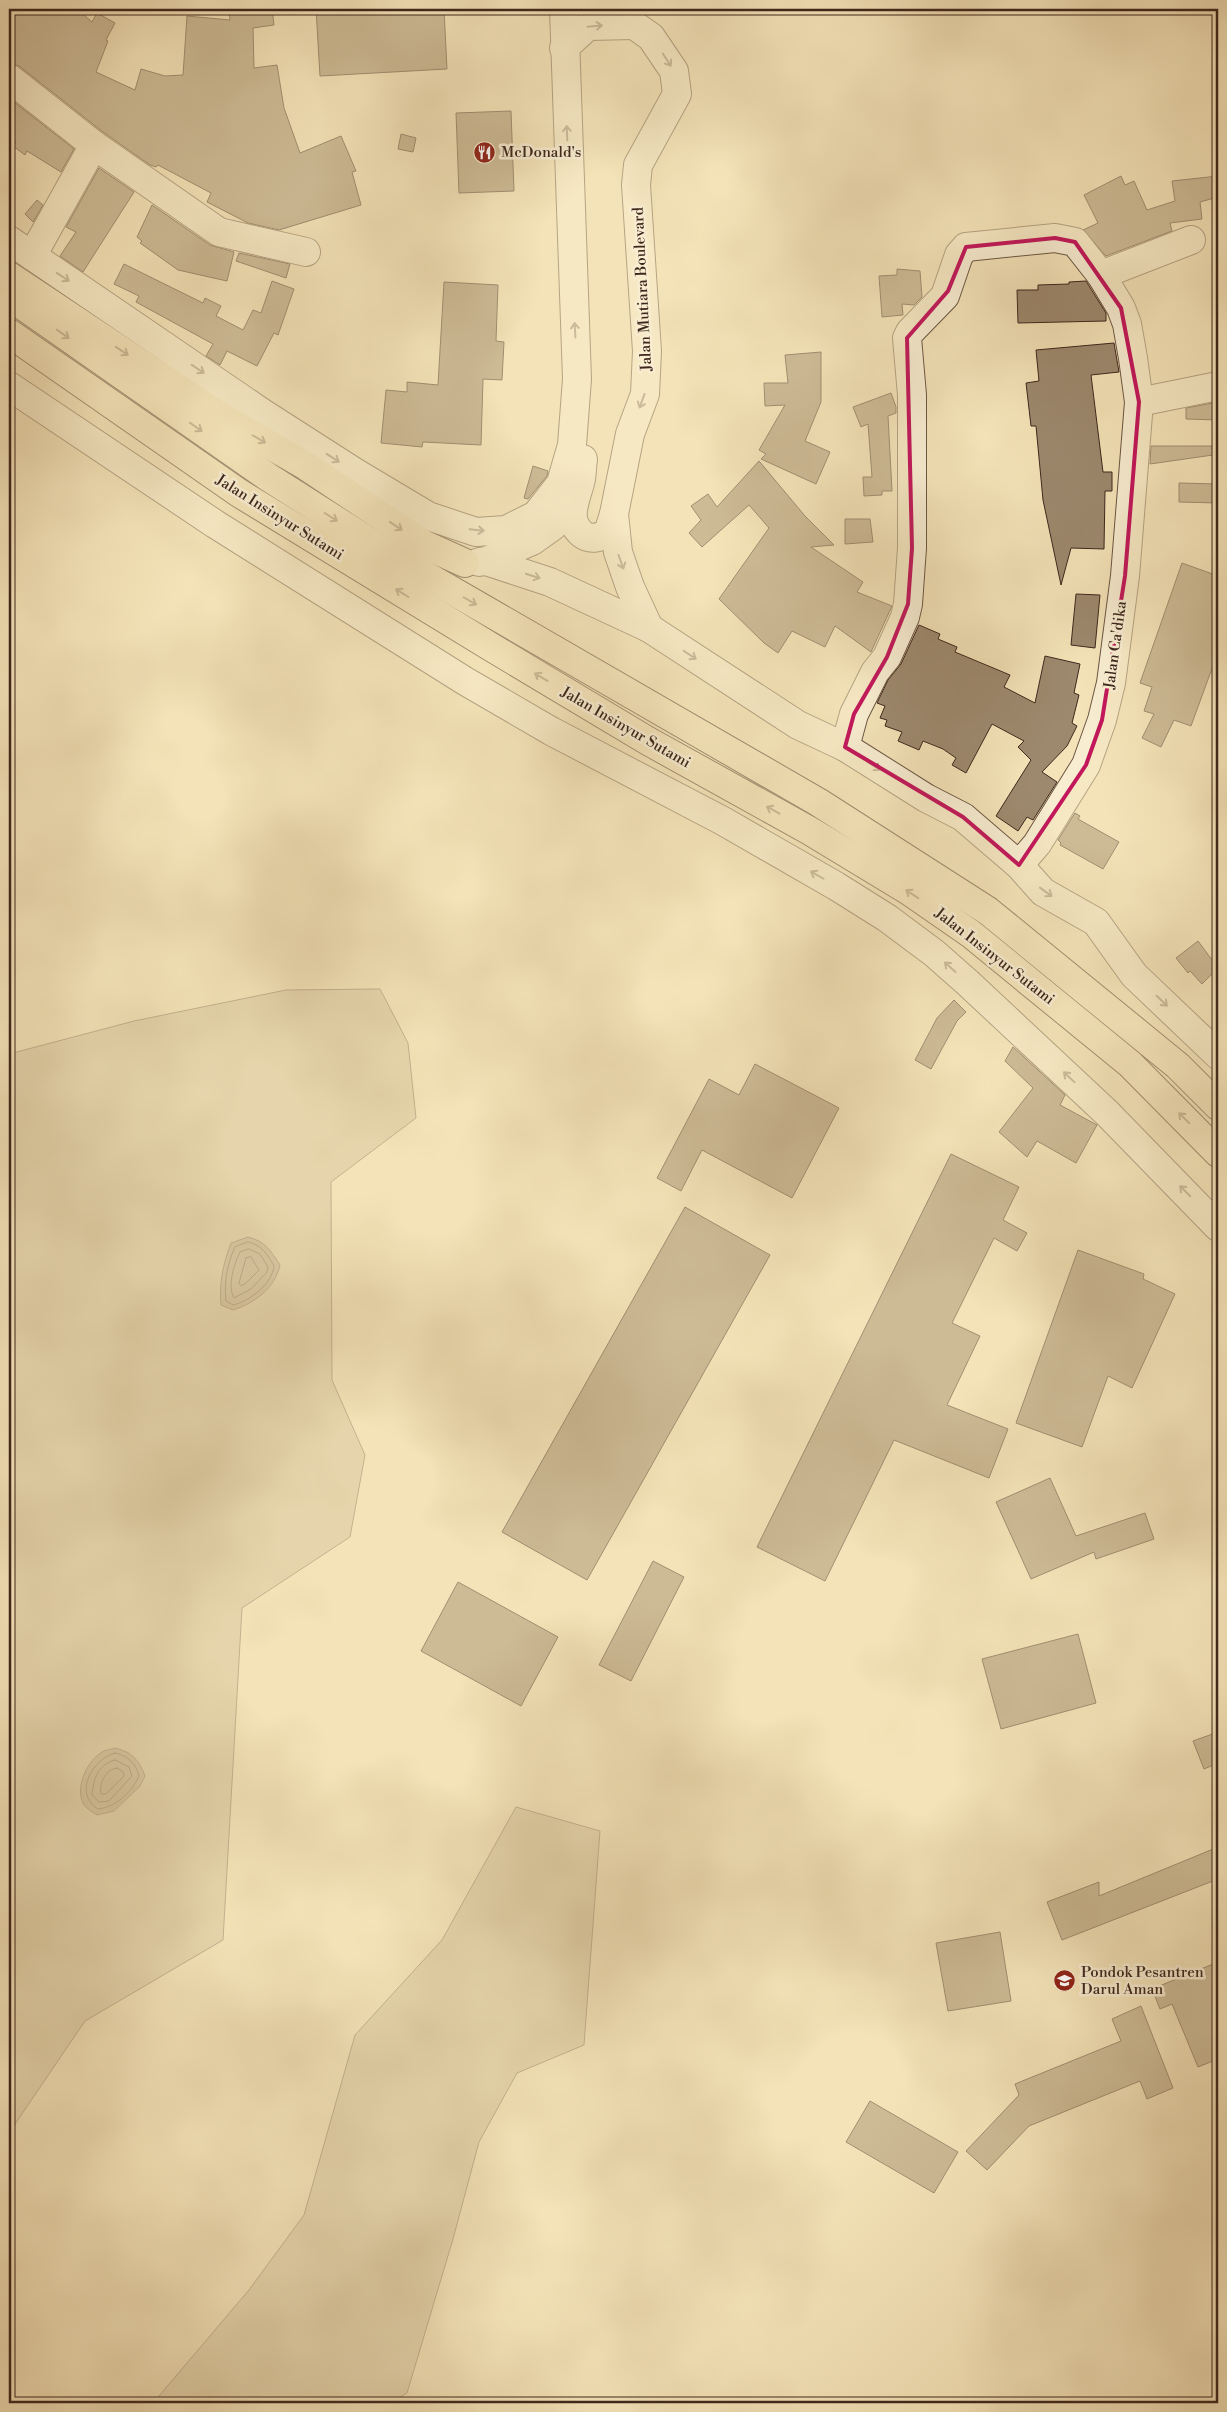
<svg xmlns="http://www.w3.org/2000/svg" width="1227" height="2412" viewBox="0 0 1227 2412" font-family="'Libre Bodoni',serif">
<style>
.green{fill:#d5c39e;stroke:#8a755e}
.water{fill:#b6a383;stroke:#86715a}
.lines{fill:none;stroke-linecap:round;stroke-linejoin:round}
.shore{stroke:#7a6550;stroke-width:1}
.building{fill:#9d896e;stroke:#3e271d}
.minor-casing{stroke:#6c5644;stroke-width:30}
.highway-casing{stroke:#3e271d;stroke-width:30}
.minor{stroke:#f8edd1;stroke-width:28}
.highway{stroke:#f4e3b8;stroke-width:28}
.oneway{stroke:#9b8a77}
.oneway2{stroke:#99856a}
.marked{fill:none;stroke:#c2185b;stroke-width:4;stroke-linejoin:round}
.labels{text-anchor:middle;stroke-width:5;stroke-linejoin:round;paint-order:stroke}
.poi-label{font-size:15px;fill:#3e271d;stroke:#f8edd1;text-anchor:start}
.street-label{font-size:15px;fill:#3e271d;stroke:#f8edd1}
</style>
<rect width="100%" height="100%" fill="#f4e3b8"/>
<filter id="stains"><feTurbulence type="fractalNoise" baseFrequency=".004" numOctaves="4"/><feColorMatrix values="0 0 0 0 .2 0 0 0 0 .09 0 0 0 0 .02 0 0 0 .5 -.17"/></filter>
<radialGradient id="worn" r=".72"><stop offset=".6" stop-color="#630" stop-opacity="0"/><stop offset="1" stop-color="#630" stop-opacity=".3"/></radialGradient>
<g class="green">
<path d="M380,989L408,1043L416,1118L331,1182L332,1380L365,1455L350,1537L242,1608L223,1940L85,2021L9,2133V1054L134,1021L286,990Z"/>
<path d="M516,1807L600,1831L584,2045L517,2073L479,2142L453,2239L407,2393L390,2403H153L249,2290L304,2215L355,2035L442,1940Z"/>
</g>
<g class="water">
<path d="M248,1237C265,1241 271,1251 280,1265C275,1288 255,1303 233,1310L221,1305C219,1283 223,1264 231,1243Z"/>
<path d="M115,1748C132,1752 139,1760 145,1776L140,1786L114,1811L97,1815C93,1812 87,1809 84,1805C74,1789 87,1759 104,1751C107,1750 112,1749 115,1748Z"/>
</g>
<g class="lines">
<g class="shore">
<path d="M248,1242C262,1245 267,1254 274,1266C272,1284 250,1301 233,1305L226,1301C224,1282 227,1264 235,1247Z"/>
<path d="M249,1249L260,1254L268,1267L267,1272L251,1289L234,1298C227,1286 234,1264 240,1252Z"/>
<path d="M251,1257L259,1270L246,1283L241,1286L239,1283L246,1258Z"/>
<path d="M115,1753C128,1756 136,1763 139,1776C131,1793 116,1807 98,1809C73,1794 92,1759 115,1753Z"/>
<path d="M115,1760L129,1767L132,1776L109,1801L99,1802L92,1795C93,1780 98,1764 115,1760Z"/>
<path d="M117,1768L123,1772L124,1776L106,1794H101C99,1784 105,1769 117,1768Z"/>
</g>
</g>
<g class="building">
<path d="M9,9H77L92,22L97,13L115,23L106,40L108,41L96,72L135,90L141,69L165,76L183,75L187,16L230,20L229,9H272L274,25L253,28L254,68L277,65L284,108L300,153L341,136L356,171L352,172L361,205L279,230L248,223L207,202L211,193L158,165L156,167L150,165L103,132L19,66L9,63Z"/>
<path d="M316,9H444L447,69L320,76Z"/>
<path d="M14,102L74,149L61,172L27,151L25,155L13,146L16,142L9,137V108Z"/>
<path d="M511,111L514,191L459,193L456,113Z"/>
<path d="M401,134L416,138L413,152L398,149Z"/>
<path d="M99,168L134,192L83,272L60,256L76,232L66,227Z"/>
<path d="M1121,176L1125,185L1134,181L1147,210L1175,201L1172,181L1218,176V197L1200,202L1202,219L1170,223L1172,231L1106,256L1083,230L1098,223L1084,195Z"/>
<path d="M37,200L43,205L33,222L25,214Z"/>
<path d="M152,205L210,245L234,252L227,281L178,270L140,243L142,241L137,237Z"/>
<path d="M239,253L290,264L286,278L236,261Z"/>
<path d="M124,264L203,303L205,298L221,306L216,316L243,330L253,310L261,313L272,281L294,289L278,335L274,333L257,366L227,351L220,365L206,356L213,344L136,302L139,296L114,284Z"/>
<path d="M897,269L920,271L922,297L914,305L902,304L903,315L882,317L879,276L897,275Z"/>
<path d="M1086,281L1106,313V321L1018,323L1017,290H1038V285L1069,284V282Z"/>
<path d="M444,282L498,285L496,341L504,342L502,380L483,379L481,445L423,442L422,447L381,443L386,390L407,392V382L438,385Z"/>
<path d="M1114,343L1119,372L1091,375L1103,472H1112V491H1105L1104,549L1071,548L1061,585L1043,500L1036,426H1031L1026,383L1039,381L1036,350Z"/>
<path d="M821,352V402L805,441L830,452L816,484L761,459L766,454L759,450L785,405L765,406L764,383H788L785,355Z"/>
<path d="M891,393L896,407V413L888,416L892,491H882V495L864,496L863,477H872L868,424L861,427L853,407Z"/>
<path d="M1218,402V420L1186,419V408Z"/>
<path d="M1151,446H1212L1213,455L1150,464Z"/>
<path d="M759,461L805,516L834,545L811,547L863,582L857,592L892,606L871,652L835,626L825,647L792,631L778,653L764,643L719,599L769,528L749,505L702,547L689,533L701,520L691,506L708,494L717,507Z"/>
<path d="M533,466L548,471L547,476L528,499L524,498Z"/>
<path d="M1179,483L1218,484V503L1179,502Z"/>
<path d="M845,519H870L873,542L845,544Z"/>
<path d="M1182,563L1218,576V665L1214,663L1191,726L1174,720L1161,747L1142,738L1154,714L1144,711L1152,687L1140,683Z"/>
<path d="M1076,594L1100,595L1095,648L1071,645Z"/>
<path d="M919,625L940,634L938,639L957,647L955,652L1010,675L1004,687L1035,703L1045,656L1080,664L1074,693L1079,695L1072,723L1077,726L1067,746L1042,772L1057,782L1033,820L1027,817L1018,831L996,816L1031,760L1018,747L1024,741L992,724L966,773L952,765L956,758L943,749L923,741L919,750L898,741L902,732L885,726L887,720L880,718L885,706L877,703L888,680L901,664Z"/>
<path d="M1075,813L1080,816L1078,819L1119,842L1103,869L1060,845L1061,843L1058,840Z"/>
<path d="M1198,941L1218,968L1202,984L1190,971L1188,973L1176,958Z"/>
<path d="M954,1000L966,1012L957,1021L931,1069L915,1060L937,1018Z"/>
<path d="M1013,1047L1065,1095L1060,1105L1097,1125L1076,1163L1037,1141L1027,1157L999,1132L1033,1088L1005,1061Z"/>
<path d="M755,1064L839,1108L792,1198L702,1150L681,1191L657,1178L709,1079L739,1095Z"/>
<path d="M951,1154L1019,1187L1003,1220L1027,1233L1017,1251L994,1238L952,1323L980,1336L947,1405L1008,1429L989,1478L894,1440L825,1581L757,1547Z"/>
<path d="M685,1207L770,1255L587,1580L502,1532Z"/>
<path d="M1078,1250L1144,1274L1143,1279L1175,1294L1132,1388L1108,1376L1082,1447L1016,1423Z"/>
<path d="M1050,1478L1076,1536L1145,1513L1154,1539L1096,1559L1094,1552L1031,1579L996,1502Z"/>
<path d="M653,1561L684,1577L631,1681L599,1665Z"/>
<path d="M458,1582L558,1637L521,1706L421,1651Z"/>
<path d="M1078,1634L1096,1703L1001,1729L982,1659Z"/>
<path d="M1218,1732V1763L1204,1769L1193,1741Z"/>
<path d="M1218,1847V1879L1062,1940L1047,1902L1099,1882V1896Z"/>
<path d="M1000,1932L1011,2001L948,2011L936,1943Z"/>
<path d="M1218,1962V2059L1198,2067L1172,2004L1160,2009L1152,1989Z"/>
<path d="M1141,2006L1173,2088L1147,2099L1140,2081L1029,2126L987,2170L966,2151L1019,2095L1015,2084L1121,2041L1112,2019Z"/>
<path d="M870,2101L958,2152L934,2193L846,2142Z"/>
</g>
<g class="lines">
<defs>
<g id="minor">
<path d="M634,25L651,37L674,71L677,94L638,165L636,185L647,351L645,394L630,434L614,514L618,552L630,587L649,628"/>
<path d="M564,48L588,26L634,25"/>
<path d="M9,78L94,145L219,232L306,252"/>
<path d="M9,240L264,414L356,473L428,516L476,532L506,530L536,515L561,483L572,445L577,379L564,9"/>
<path d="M32,256L94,145"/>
<path d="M1101,275L1191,240"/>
<path d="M9,386L215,524L465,681L551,731L723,821L836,886L887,918L934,953L968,983L1107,1113L1218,1227"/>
<path d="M1139,402L1218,386"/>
<path d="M583,459C582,466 582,473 581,479C577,498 564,519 582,534C591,541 600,537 608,533L614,514"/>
<path d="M486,561L550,582L649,628L798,725L845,747L926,798L963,817L1019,865L1043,892L1096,922L1134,975L1218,1055"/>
<path d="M479,562L486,561L532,541L553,526L574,503"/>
<path d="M845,747L854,714L875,672L887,657L905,617L908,604L912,548V395L907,338L910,332L945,296L959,255L966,247L1055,238L1075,242L1101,275L1121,308L1127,324L1133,358L1139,402L1125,576L1111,683L1102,720L1086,765L1037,844L1019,865"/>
</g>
<g id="highway">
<path d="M9,276L218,415L306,466L423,544L465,563"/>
<path d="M9,296L268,477L392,556L818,802L988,911L1178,1066L1218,1106"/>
<path d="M9,333L239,493L491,647L648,741L810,831L909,891L971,934L1130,1064L1218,1153"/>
</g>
</defs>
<use href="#minor" class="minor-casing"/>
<use href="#highway" class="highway-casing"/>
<use href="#minor" class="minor"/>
<use href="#highway" class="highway"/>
</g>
<defs><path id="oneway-shaft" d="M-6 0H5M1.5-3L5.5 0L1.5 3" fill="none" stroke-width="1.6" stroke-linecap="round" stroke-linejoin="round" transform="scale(1.25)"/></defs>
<g class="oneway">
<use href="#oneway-shaft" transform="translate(595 26) rotate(-5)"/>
<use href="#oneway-shaft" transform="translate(667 60) rotate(57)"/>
<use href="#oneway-shaft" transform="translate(567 133) rotate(-92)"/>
<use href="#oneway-shaft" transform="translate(63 277) rotate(34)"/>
<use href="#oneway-shaft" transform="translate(575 330) rotate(-93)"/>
<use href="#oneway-shaft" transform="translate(198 369) rotate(34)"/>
<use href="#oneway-shaft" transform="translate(642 401) rotate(110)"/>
<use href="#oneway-shaft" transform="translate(333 458) rotate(33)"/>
<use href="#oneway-shaft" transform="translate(477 530) rotate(6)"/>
<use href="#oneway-shaft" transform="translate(621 562) rotate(70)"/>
<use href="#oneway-shaft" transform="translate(533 576) rotate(18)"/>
<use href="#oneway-shaft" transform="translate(690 655) rotate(33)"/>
<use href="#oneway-shaft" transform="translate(874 766) rotate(32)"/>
<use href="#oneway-shaft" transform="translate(817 875) rotate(-150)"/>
<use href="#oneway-shaft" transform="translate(1046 892) rotate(36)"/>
<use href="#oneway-shaft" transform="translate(950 967) rotate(-138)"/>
<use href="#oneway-shaft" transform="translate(1162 1001) rotate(44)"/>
<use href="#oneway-shaft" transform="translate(1069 1077) rotate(-137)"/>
<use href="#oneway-shaft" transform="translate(1185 1191) rotate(-135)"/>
</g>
<g class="oneway2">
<use href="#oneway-shaft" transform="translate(63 334) rotate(35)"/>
<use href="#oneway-shaft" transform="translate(122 351) rotate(33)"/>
<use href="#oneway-shaft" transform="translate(196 427) rotate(35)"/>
<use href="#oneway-shaft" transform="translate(259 439) rotate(30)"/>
<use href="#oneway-shaft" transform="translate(331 517) rotate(32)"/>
<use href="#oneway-shaft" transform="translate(396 526) rotate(34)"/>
<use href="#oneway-shaft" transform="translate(402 593) rotate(-148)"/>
<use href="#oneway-shaft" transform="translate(470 601) rotate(30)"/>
<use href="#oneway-shaft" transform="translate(541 677) rotate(-149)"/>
<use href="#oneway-shaft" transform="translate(773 810) rotate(-151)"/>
<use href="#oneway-shaft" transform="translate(912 894) rotate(-147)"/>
<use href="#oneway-shaft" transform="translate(1184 1118) rotate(-135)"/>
</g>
<path d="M0 0H1227V2412H0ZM1055,238L1075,242L1121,308L1139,402L1125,576L1102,720L1086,765L1019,865L963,817L845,747L854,714L887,657L908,604L912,548L907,338L948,291L966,247Z" fill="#f4e3b8" fill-opacity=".55" fill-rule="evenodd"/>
<path class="marked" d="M1055,238L1075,242L1121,308L1139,402L1125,576L1102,720L1086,765L1019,865L963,817L845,747L854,714L887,657L908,604L912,548L907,338L948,291L966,247Z"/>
<defs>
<symbol id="restaurant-disc" viewBox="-11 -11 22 22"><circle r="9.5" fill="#8f2418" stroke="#f8edd1"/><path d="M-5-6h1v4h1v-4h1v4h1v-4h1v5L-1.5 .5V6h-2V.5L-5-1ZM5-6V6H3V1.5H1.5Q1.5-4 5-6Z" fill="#fff"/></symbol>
<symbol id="school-disc" viewBox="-11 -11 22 22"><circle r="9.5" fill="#8f2418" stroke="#f8edd1"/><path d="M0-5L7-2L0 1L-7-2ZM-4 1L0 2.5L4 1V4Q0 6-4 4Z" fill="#fff"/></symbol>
</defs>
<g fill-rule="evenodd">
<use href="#restaurant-disc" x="472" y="140" width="25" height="25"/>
<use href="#school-disc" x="1052" y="1968" width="25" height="25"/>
</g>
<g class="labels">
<g class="poi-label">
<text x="501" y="157">McDonald's</text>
<text x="1081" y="1977">Pondok Pesantren<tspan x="1081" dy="17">Darul Aman</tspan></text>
</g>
<g class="street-label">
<text transform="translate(642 289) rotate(-93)" y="5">Jalan Mutiara Boulevard</text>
<text transform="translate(280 517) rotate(32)" y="5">Jalan Insinyur Sutami</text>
<text transform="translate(1115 645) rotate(-82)" y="5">Jalan Ca'dika</text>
<text transform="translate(626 727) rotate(30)" y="5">Jalan Insinyur Sutami</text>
<text transform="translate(995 956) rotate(38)" y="5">Jalan Insinyur Sutami</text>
</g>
</g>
<rect width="1227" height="2412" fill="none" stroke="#f4e3b8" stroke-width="30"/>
<rect x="10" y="10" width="1207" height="2392" fill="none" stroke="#3e271d" stroke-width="2.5"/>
<rect x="15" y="15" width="1197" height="2382" fill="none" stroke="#3e271d"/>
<rect width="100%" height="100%" filter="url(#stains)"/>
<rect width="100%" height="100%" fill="url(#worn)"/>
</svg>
